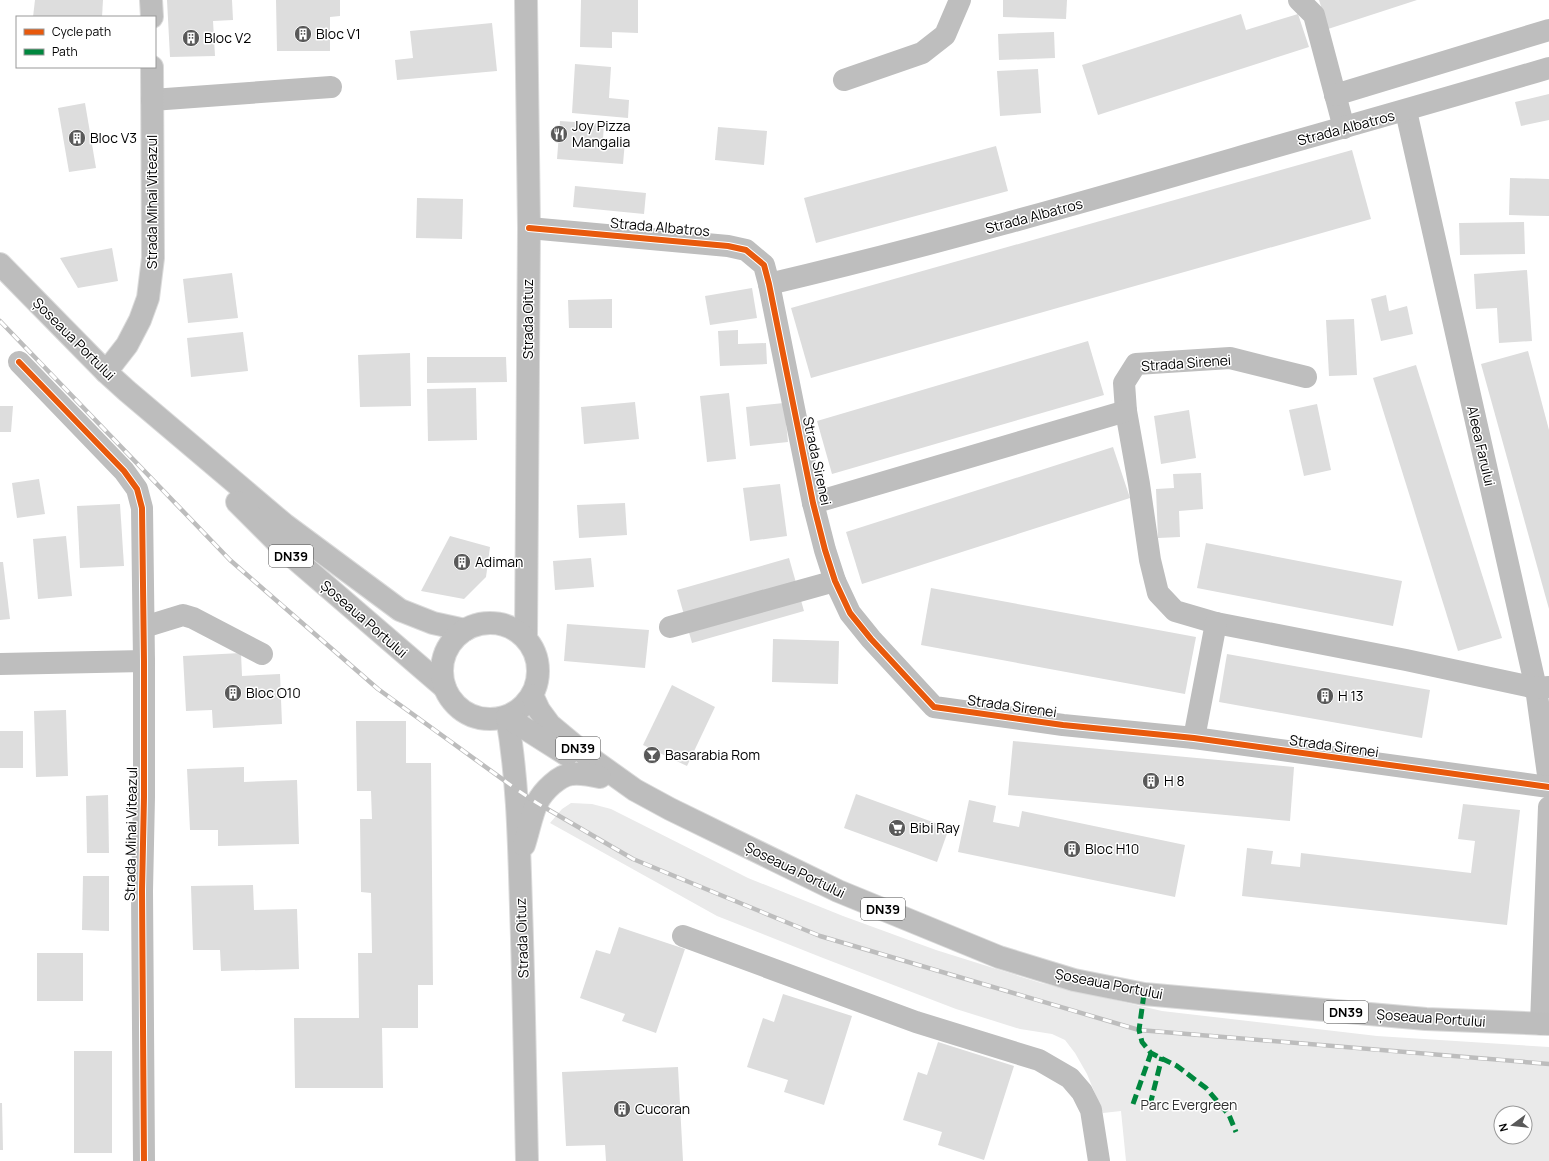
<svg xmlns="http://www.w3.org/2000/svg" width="1549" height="1161" viewBox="0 0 1549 1161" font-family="Manrope,sans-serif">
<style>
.green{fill:#eaeaea;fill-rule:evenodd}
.building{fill:#ddd}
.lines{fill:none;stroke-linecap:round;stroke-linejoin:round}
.major-casing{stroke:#dbdbdb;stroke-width:24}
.minor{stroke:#bebebe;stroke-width:22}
.major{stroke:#bdbdbd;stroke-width:22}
.rail-casing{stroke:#bdbdbd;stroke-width:4.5}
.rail{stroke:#fff;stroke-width:3;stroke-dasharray:9;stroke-linecap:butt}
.quiet{stroke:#00873e;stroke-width:5;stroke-dasharray:10 5;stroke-linecap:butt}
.cycleway-casing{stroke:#fff;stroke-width:8}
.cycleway{stroke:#e8590c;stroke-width:6}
.labels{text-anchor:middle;stroke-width:3;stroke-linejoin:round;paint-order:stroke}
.shield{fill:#fff;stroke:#4c4c4c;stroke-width:1}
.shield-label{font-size:13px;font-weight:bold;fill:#000}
.poi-label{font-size:14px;fill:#000;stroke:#fff;text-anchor:start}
.street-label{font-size:14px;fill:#000;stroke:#fff}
.park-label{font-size:14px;fill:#303030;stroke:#fff}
</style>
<rect width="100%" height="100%" fill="#fff"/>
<path class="green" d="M571,803L592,804L611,809L748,878L843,916L936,950L1041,983L1162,1011L1377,1036L1549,1047V1161H1126L1121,1111L1103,1113L1087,1074L1075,1053L1065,1040L1052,1034L1020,1029L956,1009L823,958L717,916L550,823L562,809ZM1501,1113H1525V1137H1501Z"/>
<g class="building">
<path d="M35,0H103L102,17H33Z"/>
<path d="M167,0H232L233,20L213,21L215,56L170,57Z"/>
<path d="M276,0H340V16L330,17V51H277Z"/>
<path d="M581,0H638V33L612,32V48L580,47Z"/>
<path d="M1003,0H1067L1066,19L1003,17Z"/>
<path d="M1319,0H1417L1328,29Z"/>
<path d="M1241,14L1246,30L1298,14L1309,47L1098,115L1082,65Z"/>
<path d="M492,23L497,71L397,80L395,60L413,58L410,31Z"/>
<path d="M1054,32L1055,58L999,60L998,34Z"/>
<path d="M575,64L611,67L609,98L629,100L628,118L572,113Z"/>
<path d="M1038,69L1041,113L1000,116L997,71Z"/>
<path d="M1549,94V120L1521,126L1515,102Z"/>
<path d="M85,103L96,168L69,172L58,108Z"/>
<path d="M560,121L604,124L603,139L625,141L623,164L557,159Z"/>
<path d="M718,127L767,131L764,165L715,160Z"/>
<path d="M996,146L1008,191L816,243L804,198Z"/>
<path d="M1352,150L1371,219L811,378L791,308Z"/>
<path d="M1510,178L1549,179V216L1509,215Z"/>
<path d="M575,186L646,193L644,214L573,207Z"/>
<path d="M417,198L463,199L462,239L416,238Z"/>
<path d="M1524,222L1525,254L1460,255L1459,223Z"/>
<path d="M112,248L118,281L78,288L60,258Z"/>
<path d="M1527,270L1532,341L1499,343L1497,308L1476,309L1474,274Z"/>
<path d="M232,273L238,318L188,323L183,279Z"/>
<path d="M752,288L757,318L710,325L705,296Z"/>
<path d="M1386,295L1389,311L1407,306L1413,334L1381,341L1371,299Z"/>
<path d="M612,299V328H569L568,300Z"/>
<path d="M1354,319L1357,375L1329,376L1326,320Z"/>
<path d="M738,330V344L766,343L767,364L720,366L718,331Z"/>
<path d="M243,332L248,371L191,377L187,338Z"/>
<path d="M1088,341L1104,395L832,474L817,421Z"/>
<path d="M1528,351L1549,430V609L1481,364Z"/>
<path d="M410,353L411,406L360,407L358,355Z"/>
<path d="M427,357H506L507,382L427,383Z"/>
<path d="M1416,365L1502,638L1458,651L1373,378Z"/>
<path d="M476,388L477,440L428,441L427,389Z"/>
<path d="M729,393L736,459L707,462L700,396Z"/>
<path d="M635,402L639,439L584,444L581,407Z"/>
<path d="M784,403L788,442L750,446L746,407Z"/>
<path d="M1317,404L1331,470L1304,476L1289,410Z"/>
<path d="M0,406H13L11,432H0Z"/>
<path d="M1189,410L1196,458L1161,464L1154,416Z"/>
<path d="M1113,447L1130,498L862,584L846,532Z"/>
<path d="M1201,473L1203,509L1179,511L1180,537L1158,538L1156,489L1174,488L1173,474Z"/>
<path d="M39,479L45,514L17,518L12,483Z"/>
<path d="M780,484L787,536L750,541L743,488Z"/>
<path d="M625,503L627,535L579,538L577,505Z"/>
<path d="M120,504L124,566L80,568L77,506Z"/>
<path d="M66,536L72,596L38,599L33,539Z"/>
<path d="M450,536L490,547L486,577L464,599L421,591Z"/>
<path d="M1206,543L1402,581L1393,626L1197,588Z"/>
<path d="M591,558L594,587L555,590L553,561Z"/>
<path d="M789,558L804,611L692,643L677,590Z"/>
<path d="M0,562H3L10,619L0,620Z"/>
<path d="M931,588L1196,637L1185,694L921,645Z"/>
<path d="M567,624L649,630L645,668L564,661Z"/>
<path d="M773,639L839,641L838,684L772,682Z"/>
<path d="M241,653L242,676L280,674L282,724L213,728L212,710L186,711L183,656Z"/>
<path d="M1227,654L1430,690L1422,738L1219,702Z"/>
<path d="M672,685L715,707L687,766L643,745Z"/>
<path d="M66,710L68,776L36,777L34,711Z"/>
<path d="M356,721H406V763H431L433,985H418V1028H382L383,1088H295L294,1018H359L358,953H372L371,893L361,892L360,819H372L371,791H357Z"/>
<rect x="0" y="731" width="23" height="37"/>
<path d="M1013,741L1294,767L1290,821L1008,795Z"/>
<path d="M244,767V782L297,780L299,844L218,846V830H190L187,769Z"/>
<path d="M856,794L949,828L937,862L844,828Z"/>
<path d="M108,795L109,853H87L86,796Z"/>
<path d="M969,800L996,806L993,822L1019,827L1022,811L1185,845L1175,897L958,852Z"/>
<path d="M1463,804L1520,810L1507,925L1242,896L1247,848L1273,851L1271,864L1300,867L1301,853L1471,873L1475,841L1458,839Z"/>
<path d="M83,876H109V931L82,930Z"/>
<path d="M253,885L254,910L297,909L299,969L221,971L220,950H193L191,886Z"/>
<path d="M619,927L685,949L656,1033L622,1021L625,1014L580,998L596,950L610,954Z"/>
<rect x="37" y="953" width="46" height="48"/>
<path d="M783,994L852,1016L824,1105L784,1092L788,1080L747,1067L763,1018L774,1022Z"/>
<path d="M938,1042L1014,1066L984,1160L938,1145L942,1132L903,1120L918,1072L927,1075Z"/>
<rect x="74" y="1051" width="38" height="102"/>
<path d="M678,1067L683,1161H606L605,1145L566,1146L562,1072Z"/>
<path d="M0,1103H2L3,1150H0Z"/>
</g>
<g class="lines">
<defs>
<g id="major">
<path d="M151,0L152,17"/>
<path d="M526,0L529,228L526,638"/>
<path d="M0,264L106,372L127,391L284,524L400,610L433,623L465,630"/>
<path d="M106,372L127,345L140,320L148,298L153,258L152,67"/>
<path d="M237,502L287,552L445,688"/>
<circle cx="490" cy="671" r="48"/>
<path d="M532,695L539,710L550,725L586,755L635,790L670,809L838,891L999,957L1074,980L1144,994L1426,1019L1549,1024"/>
<path d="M507,717C518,780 519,843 521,907C524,991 525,1076 527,1161"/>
<path d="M507,717L567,755"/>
<path d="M524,845C528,833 532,813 537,803C543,791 559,775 572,774C582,773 591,775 600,777"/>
</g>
</defs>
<use href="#major" class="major-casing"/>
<g class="minor">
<path d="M1299,0L1314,15L1344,128"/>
<path d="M844,80L922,53L945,35L960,0"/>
<path d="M1335,95L1549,30"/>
<path d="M152,100L331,87"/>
<path d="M1406,111L1536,688L1549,782"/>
<path d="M529,228L728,246L746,250L764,265L769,284L813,503L825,550L835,581L850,613L871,639L934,707L1063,725L1194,738L1549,787"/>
<path d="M769,284C926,247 1081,203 1236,158C1341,128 1445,99 1549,68"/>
<path d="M19,362L124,471L137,489L142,508L144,661V797L142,891L144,1161"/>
<path d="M1306,377L1230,358L1136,364L1124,383L1126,411L1139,484L1150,560L1158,593L1175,611L1216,623L1406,660L1536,688L1549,687"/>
<path d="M813,503L1126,411"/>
<path d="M144,627L183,615L193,618L262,654"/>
<path d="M670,627L835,581"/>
<path d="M0,664L144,661"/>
<path d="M1194,738L1216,623"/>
<path d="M683,936L916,1022L1039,1060L1070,1078L1082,1092L1091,1110L1099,1161"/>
<path d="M1541,1024L1549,807"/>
</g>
<use href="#major" class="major"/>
<defs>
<path id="rail" d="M0,321L230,560L378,689L516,789L537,803L633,859L820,936L1139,1030L1549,1064"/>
</defs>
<use href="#rail" class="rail-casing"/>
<use href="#rail" class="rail"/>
<g class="quiet">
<path d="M1144,994L1139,1030L1142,1042L1151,1053L1177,1066L1206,1088L1229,1115L1236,1132"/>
<path d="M1133,1104L1151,1053"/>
<path d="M1150,1105L1162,1057"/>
</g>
<defs>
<g id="cycleway">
<path d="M529,228L728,246L746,250L764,265L769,284L813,503L825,550L835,581L850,613L871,639L934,707L1063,725L1194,738L1549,787"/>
<path d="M19,362L124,471L137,489L142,508L144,661V797L142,891L144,1161"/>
</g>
</defs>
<use href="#cycleway" class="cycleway-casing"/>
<use href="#cycleway" class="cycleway"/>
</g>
<defs>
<symbol id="building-disc" viewBox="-11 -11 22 22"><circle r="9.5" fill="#595959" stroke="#fff"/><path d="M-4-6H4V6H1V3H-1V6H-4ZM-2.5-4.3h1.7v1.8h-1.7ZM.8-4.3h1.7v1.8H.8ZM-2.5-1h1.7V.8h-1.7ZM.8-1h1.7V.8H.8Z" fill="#fff"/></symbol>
<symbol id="restaurant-disc" viewBox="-11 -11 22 22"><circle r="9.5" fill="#595959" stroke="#fff"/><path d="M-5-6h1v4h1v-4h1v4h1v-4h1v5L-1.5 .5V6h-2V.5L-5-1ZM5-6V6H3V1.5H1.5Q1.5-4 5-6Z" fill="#fff"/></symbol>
<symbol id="bar-disc" viewBox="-11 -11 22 22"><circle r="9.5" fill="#595959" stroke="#fff"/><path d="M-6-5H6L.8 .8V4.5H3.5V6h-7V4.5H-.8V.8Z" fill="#fff"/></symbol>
<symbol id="supermarket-disc" viewBox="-11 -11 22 22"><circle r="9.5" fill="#595959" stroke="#fff"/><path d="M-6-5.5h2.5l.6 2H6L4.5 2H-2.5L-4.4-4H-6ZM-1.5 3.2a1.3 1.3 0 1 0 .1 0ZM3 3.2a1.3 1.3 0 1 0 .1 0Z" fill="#fff"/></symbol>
</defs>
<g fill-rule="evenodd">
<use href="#building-disc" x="293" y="24" width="20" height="20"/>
<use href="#building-disc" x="181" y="28" width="20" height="20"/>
<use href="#restaurant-disc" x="549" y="124" width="20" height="20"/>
<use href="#building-disc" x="67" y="128" width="20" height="20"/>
<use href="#building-disc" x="452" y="552" width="20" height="20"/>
<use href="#building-disc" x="223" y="683" width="20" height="20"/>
<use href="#building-disc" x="1315" y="686" width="20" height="20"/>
<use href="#bar-disc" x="642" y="745" width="20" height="20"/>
<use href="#building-disc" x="1141" y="771" width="20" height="20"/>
<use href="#supermarket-disc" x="887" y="818" width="20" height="20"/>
<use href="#building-disc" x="1062" y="839" width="20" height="20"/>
<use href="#building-disc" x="612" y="1099" width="20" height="20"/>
</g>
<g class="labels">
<g class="shield">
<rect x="269" y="545" width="44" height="22" rx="3"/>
<rect x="556" y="737" width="44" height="22" rx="3"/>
<rect x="861" y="898" width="44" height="22" rx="3"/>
<rect x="1324" y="1001" width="44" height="22" rx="3"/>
</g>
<g class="shield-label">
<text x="291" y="561">DN39</text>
<text x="578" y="753">DN39</text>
<text x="883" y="914">DN39</text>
<text x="1346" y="1017">DN39</text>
</g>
<g class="poi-label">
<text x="316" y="39">Bloc V1</text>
<text x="204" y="43">Bloc V2</text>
<text x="572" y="131">Joy Pizza<tspan x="572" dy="16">Mangalia</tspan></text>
<text x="90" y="143">Bloc V3</text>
<text x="475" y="567">Adiman</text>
<text x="246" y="698">Bloc O10</text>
<text x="1338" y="701">H 13</text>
<text x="665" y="760">Basarabia Rom</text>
<text x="1164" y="786">H 8</text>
<text x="910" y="833">Bibi Ray</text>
<text x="1085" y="854">Bloc H10</text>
<text x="635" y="1114">Cucoran</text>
</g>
<g class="street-label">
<text transform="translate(1346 128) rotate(-15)" y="5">Strada Albatros</text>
<text transform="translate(152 202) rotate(-90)" y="5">Strada Mihai Viteazul</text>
<text transform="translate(1034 216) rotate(-15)" y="5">Strada Albatros</text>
<text transform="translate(660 227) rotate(5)" y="5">Strada Albatros</text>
<text transform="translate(528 319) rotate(-90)" y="5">Strada Oituz</text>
<text transform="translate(74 339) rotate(45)" y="5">Șoseaua Portului</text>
<text transform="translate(1186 363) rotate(-4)" y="5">Strada Sirenei</text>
<text transform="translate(1481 446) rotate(77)" y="5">Aleea Farului</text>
<text transform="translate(817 461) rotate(78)" y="5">Strada Sirenei</text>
<text transform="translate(364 619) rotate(41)" y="5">Șoseaua Portului</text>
<text transform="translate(1012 706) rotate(8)" y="5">Strada Sirenei</text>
<text transform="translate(1334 746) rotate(8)" y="5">Strada Sirenei</text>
<text transform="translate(131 834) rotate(-89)" y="5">Strada Mihai Viteazul</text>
<text transform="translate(795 870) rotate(26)" y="5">Șoseaua Portului</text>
<text transform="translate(522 938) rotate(-92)" y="5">Strada Oituz</text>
<text transform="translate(1109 984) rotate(11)" y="5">Șoseaua Portului</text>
<text transform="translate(1431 1018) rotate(4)" y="5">Șoseaua Portului</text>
</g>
<g class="park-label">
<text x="1189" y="1110">Parc Evergreen</text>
</g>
</g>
<rect x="16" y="16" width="140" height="52" fill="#ffffff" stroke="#999999"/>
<rect x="24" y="29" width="20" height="6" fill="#e8590c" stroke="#999999"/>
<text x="52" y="36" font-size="12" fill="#000000">Cycle path</text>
<rect x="24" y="49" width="20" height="6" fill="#00873e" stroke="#999999"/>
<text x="52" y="56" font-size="12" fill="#000000">Path</text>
<g transform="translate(1513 1125) rotate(255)"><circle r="19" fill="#ffffff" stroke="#999999"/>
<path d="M0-3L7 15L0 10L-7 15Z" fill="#595959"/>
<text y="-6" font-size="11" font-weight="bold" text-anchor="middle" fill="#000000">N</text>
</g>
</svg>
